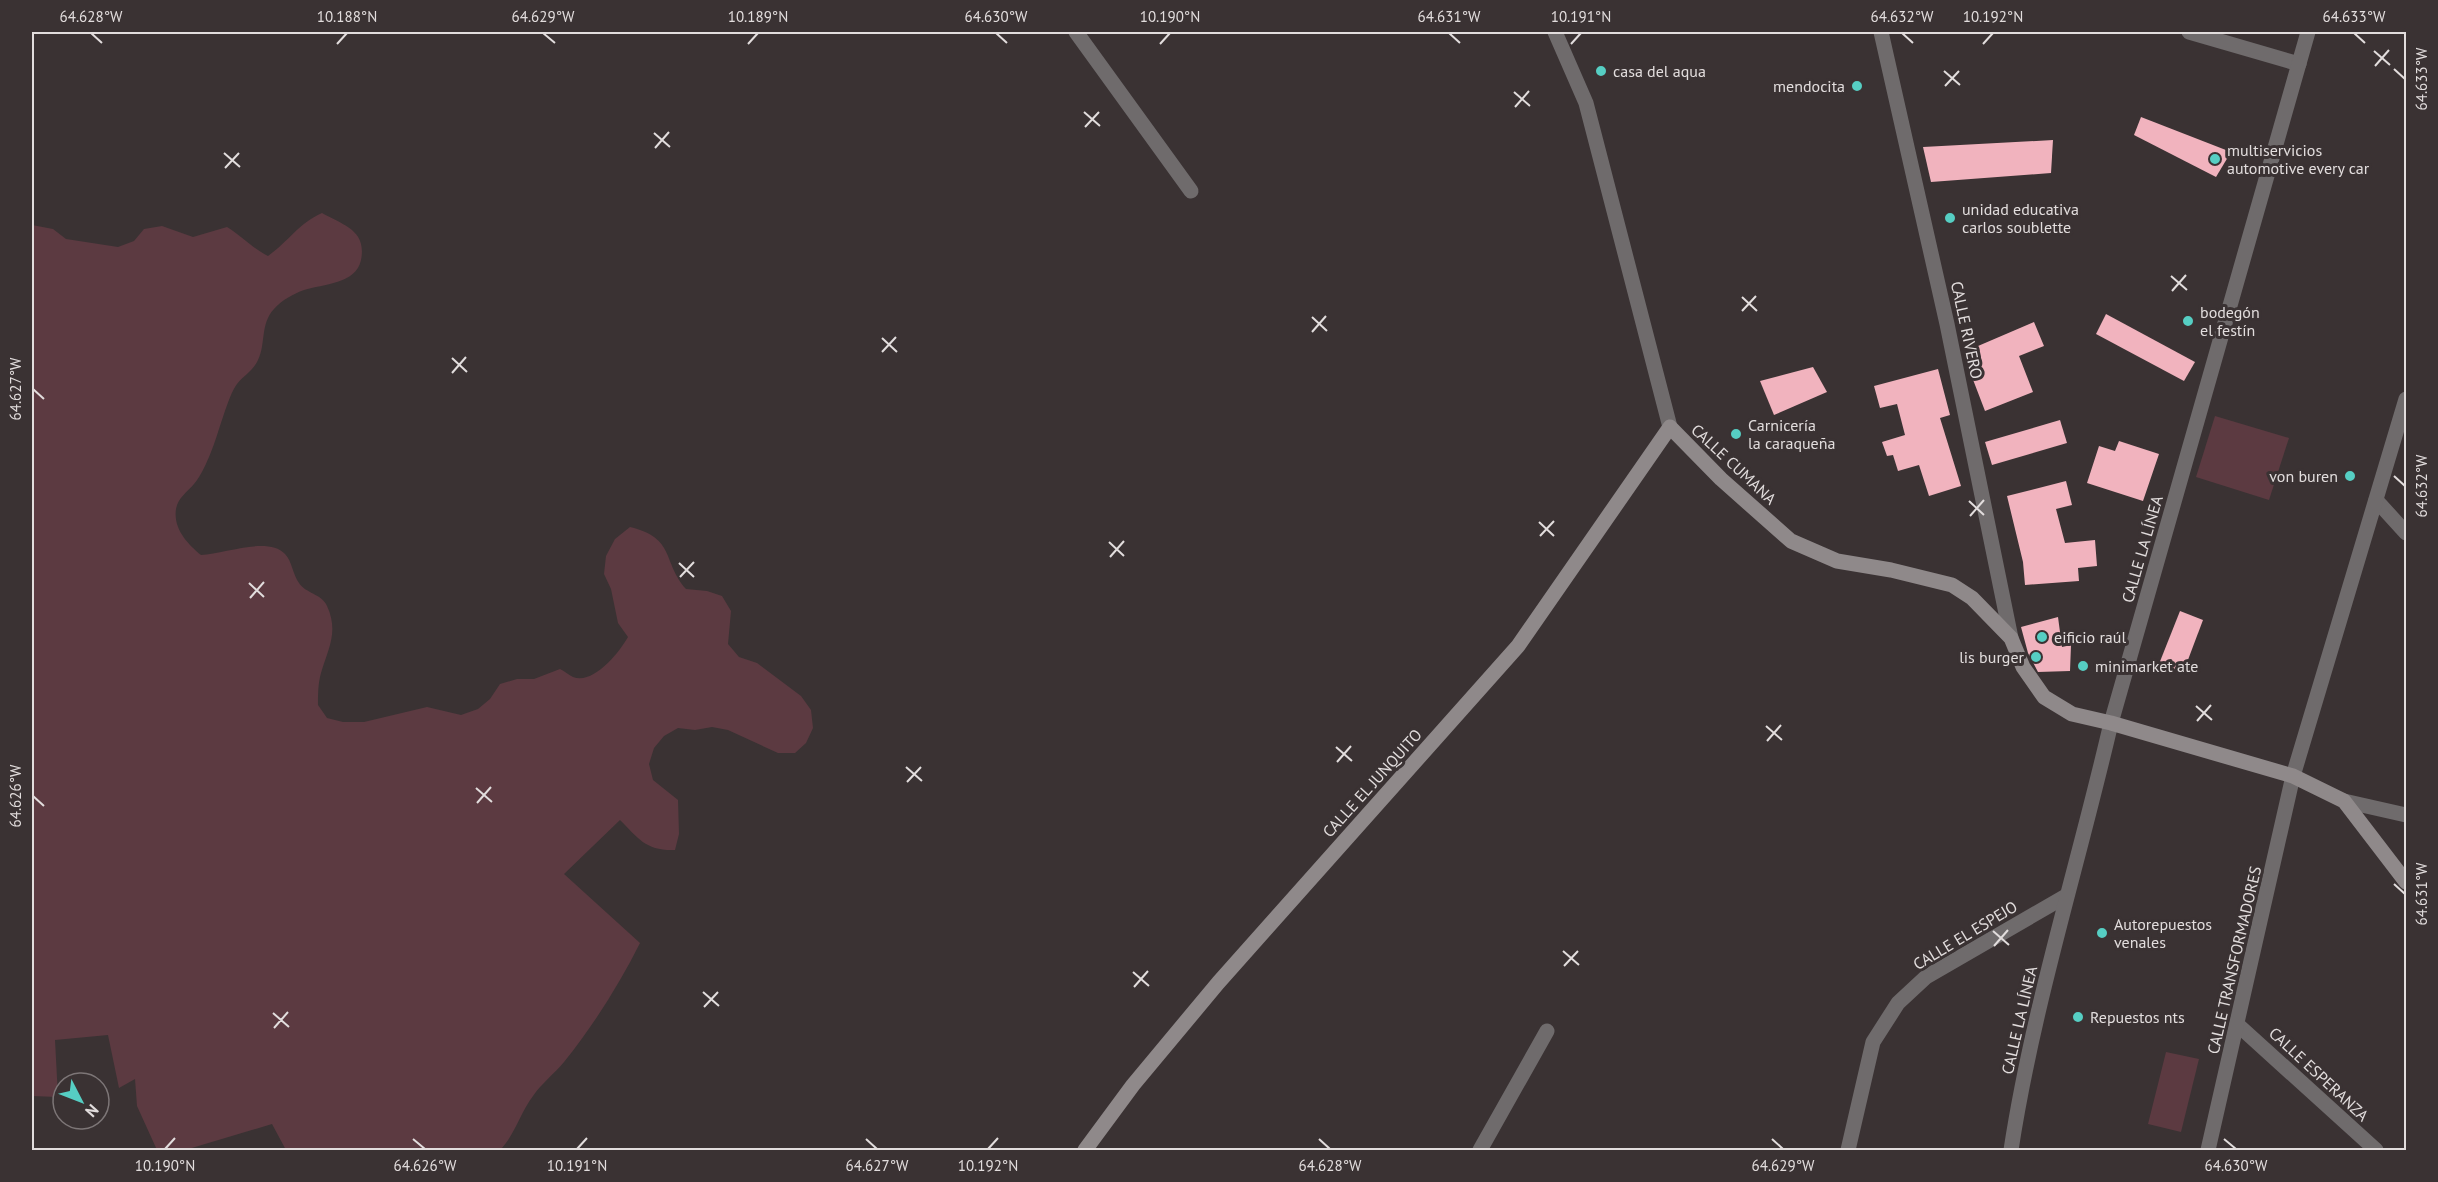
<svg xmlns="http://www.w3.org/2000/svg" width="2438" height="1182" viewBox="0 0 2438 1182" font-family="'PT Sans',sans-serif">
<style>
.green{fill:#5c3a41}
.building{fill:#f1b3be}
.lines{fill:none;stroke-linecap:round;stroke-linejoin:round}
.street{stroke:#6f6b6c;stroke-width:15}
.secondary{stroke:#8f898a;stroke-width:15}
.ticks{fill:none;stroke:#e2dddd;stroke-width:2}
.poi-dot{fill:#56cec3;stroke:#3a3233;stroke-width:2}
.labels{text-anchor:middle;stroke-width:6;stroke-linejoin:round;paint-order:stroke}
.poi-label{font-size:16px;fill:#e2dddd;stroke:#3a3233;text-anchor:start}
.street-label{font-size:16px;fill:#e2dddd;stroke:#3a3233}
.neatline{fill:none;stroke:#e2dddd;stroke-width:2}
.ticks-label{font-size:15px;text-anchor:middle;fill:#e2dddd}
</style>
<rect width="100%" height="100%" fill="#3a3233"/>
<g class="green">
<path d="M322,213C343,225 367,230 361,260C356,284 323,284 304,290C293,294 282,300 274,309C260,324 266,344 258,360C253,371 243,376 237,384C228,395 218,436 211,452C207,462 201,476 194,484C187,492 178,498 176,509C173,529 188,544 201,555C225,554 268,536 285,554C292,561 293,575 299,583C305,593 322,594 327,606C339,632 328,649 321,673C318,684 318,694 318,705L327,718L343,722H364L427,707L461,715L478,709L490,699L500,684L517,679H534L560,669C564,671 569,675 573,677C593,685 619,653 628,637L618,623L611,589L604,574L606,556L615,539L630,527C676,538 662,562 686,589L707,591L722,596L731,611L728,644L739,657L757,663L801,696L811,710L813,728L806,743L795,753H778L728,730L712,727L695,730L678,728L664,736L654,748L649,764L653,780L678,800L679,834L675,850C646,851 639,839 620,820L564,874L640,943C619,985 593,1026 564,1062C554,1074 541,1084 533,1096C520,1113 515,1135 500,1150H286L272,1124L185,1150H157L137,1106L135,1079L119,1088L108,1035L55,1040L58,1097L32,1096V225L53,229L66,239L118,247L134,241L144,229L162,226L193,237L227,227C242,236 252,248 268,256C288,242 299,223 322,213Z"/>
<path d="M2215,416L2289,438L2269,500L2196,477Z"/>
<path d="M2166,1052L2199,1059L2181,1132L2148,1124Z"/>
</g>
<g class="building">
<path d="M2141,117L2231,152L2216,177L2134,135Z"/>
<path d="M2053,140L2051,173L1931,182L1923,147Z"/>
<path d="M2106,314L2195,362L2184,381L2096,334Z"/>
<path d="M2034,322L2044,346L2019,356L2033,392L1985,411L1972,377L1981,374L1971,349Z"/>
<path d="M1813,367L1827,392L1774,415L1760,381Z"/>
<path d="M1938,369L1950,415L1940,418L1961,486L1929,496L1919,465L1898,471L1893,455L1887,456L1882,442L1905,435L1897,404L1880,408L1874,386Z"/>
<path d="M2060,420L2067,443L1992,465L1985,442Z"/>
<path d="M2119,441L2159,454L2143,501L2087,483L2099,446L2115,451Z"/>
<path d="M2066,481L2072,505L2056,509L2065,543L2095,540L2097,566L2078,568L2079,581L2025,585L2023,562L2007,496Z"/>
<path d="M2180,611L2203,620L2183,673L2159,664Z"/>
<path d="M2058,617L2062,647L2071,645L2070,671L2038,672L2028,653L2021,627Z"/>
</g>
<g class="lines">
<g class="street">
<path d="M1076,32L1191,191"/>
<path d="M1555,32L1586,103L1670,427"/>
<path d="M1881,32L1947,324L2011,638"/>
<path d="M2189,32L2299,64"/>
<path d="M2376,500L2406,533"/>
<path d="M2344,801L2406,815"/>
<path d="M2238,1025L2376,1150"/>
<path d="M1480,1150L1547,1031"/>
<path d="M1848,1150L1873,1042L1898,1003L1926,977L2066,896"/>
<path d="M2011,1150C2033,1006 2078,866 2111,723L2308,32"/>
<path d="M2208,1150L2293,776L2406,399"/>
</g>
<path class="secondary" d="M1085,1150L1133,1085L1218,983L1518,646L1670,427L1721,479L1791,541L1837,561L1891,570L1952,585L1972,598L2011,638L2023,667L2044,697L2072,714L2111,723L2293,776L2344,801L2406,882"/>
</g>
<path class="ticks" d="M91,33L102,43M543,33L555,43M996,33L1007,43M1449,33L1460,43M1902,33L1913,43M2354,33L2365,43M337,44L347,33M748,44L758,33M1160,44L1170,33M1571,44L1581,33M1983,44L1993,33M2374,51L2390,65M2375,66L2389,50M2394,69L2405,79M1944,71L1960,85M1945,86L1959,71M1514,92L1530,106M1515,107L1529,91M1084,112L1100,126M1085,127L1099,112M654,133L670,147M655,148L669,132M224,153L240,167M225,168L239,153M2171,276L2187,290M2172,291L2186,275M1742,297L1757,311M1742,311L1756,296M1312,317L1327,331M1312,332L1326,316M882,338L897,352M882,352L896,337M452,358L467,372M452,373L466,357M33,389L44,399M2394,476L2405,486M1969,501L1984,515M1970,516L1984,500M1539,522L1554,536M1540,536L1554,521M1109,542L1124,556M1110,557L1124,541M679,563L694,577M680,577L694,562M249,583L264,597M250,598L264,582M2196,706L2212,720M2197,721L2211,705M1766,726L1782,740M1767,741L1781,725M1336,747L1352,761M1337,762L1351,746M906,767L922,781M907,782L921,767M476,788L492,802M33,796L44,806M477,803L491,787M2394,884L2405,894M1993,931L2009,945M1994,946L2008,930M1563,951L1579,965M1564,966L1578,951M1133,972L1149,986M1134,987L1148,971M703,992L719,1006M704,1007L718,992M273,1013L289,1027M274,1028L288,1012M413,1139L425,1149M866,1139L877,1149M1319,1139L1330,1149M1772,1139L1783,1149M2224,1139L2236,1149M165,1149L175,1138M577,1149L587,1138M988,1149L998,1138"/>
<g class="poi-dot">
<circle cx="1601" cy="71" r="6"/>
<circle cx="1857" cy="86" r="6"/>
<circle cx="2215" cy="159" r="6"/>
<circle cx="1950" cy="218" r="6"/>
<circle cx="2188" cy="321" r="6"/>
<circle cx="1736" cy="434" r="6"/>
<circle cx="2350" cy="476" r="6"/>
<circle cx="2042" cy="637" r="6"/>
<circle cx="2036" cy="657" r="6"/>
<circle cx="2083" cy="666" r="6"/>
<circle cx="2102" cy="933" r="6"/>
<circle cx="2078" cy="1017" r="6"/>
</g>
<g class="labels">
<g class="poi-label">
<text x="1613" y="77">casa del aqua</text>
<text x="1845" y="92" text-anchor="end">mendocita</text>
<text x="2227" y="156">multiservicios<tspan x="2227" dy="18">automotive every car</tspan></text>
<text x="1962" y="215">unidad educativa<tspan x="1962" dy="18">carlos soublette</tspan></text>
<text x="2200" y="318">bodegón<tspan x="2200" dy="18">el festín</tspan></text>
<text x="1748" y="431">Carnicería<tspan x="1748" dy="18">la caraqueña</tspan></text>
<text x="2338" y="482" text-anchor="end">von buren</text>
<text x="2054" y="643">eificio raúl</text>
<text x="2024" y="663" text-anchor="end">lis burger</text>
<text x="2095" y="672">minimarket ate</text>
<text x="2114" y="930">Autorepuestos<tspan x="2114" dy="18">venales</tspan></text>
<text x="2090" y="1023">Repuestos nts</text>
</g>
<g class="street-label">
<text transform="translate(1967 330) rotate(78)" y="6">CALLE RIVERO</text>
<text transform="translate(1734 464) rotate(43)" y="6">CALLE CUMANA</text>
<text transform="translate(2142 549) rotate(-74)" y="6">CALLE LA LÍNEA</text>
<text transform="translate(1372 783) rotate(-48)" y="6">CALLE EL JUNQUITO</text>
<text transform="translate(1965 935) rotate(-31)" y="6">CALLE EL ESPEJO</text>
<text transform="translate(2234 960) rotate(-77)" y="6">CALLE TRANSFORMADORES</text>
<text transform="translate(2019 1020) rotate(-77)" y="6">CALLE LA LÍNEA</text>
<text transform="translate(2319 1074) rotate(43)" y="6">CALLE ESPERANZA</text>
</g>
</g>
<rect width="2438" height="1182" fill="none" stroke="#3a3233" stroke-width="66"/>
<g transform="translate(81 1101) rotate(132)"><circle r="28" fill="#3a3233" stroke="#7d7677" stroke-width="1.5"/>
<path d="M0-4.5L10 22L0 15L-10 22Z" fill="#56cec3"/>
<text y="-9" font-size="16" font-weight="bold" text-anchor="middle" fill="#e2dddd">N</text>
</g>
<rect x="33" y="33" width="2372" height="1116" class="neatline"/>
<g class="ticks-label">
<text x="91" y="22">64.628°W</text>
<text x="347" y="22">10.188°N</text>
<text x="543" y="22">64.629°W</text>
<text x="758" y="22">10.189°N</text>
<text x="996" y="22">64.630°W</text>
<text x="1170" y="22">10.190°N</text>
<text x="1449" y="22">64.631°W</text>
<text x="1581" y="22">10.191°N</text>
<text x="1902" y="22">64.632°W</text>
<text x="1993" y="22">10.192°N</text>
<text x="2354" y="22">64.633°W</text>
<text transform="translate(2422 79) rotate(-90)" y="5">64.633°W</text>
<text transform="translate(16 389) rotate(-90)" y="5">64.627°W</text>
<text transform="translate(2422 486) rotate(-90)" y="5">64.632°W</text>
<text transform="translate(16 796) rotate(-90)" y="5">64.626°W</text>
<text transform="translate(2422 894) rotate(-90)" y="5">64.631°W</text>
<text x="165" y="1171">10.190°N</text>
<text x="425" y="1171">64.626°W</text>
<text x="577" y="1171">10.191°N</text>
<text x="877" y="1171">64.627°W</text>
<text x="988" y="1171">10.192°N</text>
<text x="1330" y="1171">64.628°W</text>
<text x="1783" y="1171">64.629°W</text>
<text x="2236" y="1171">64.630°W</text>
</g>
</svg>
